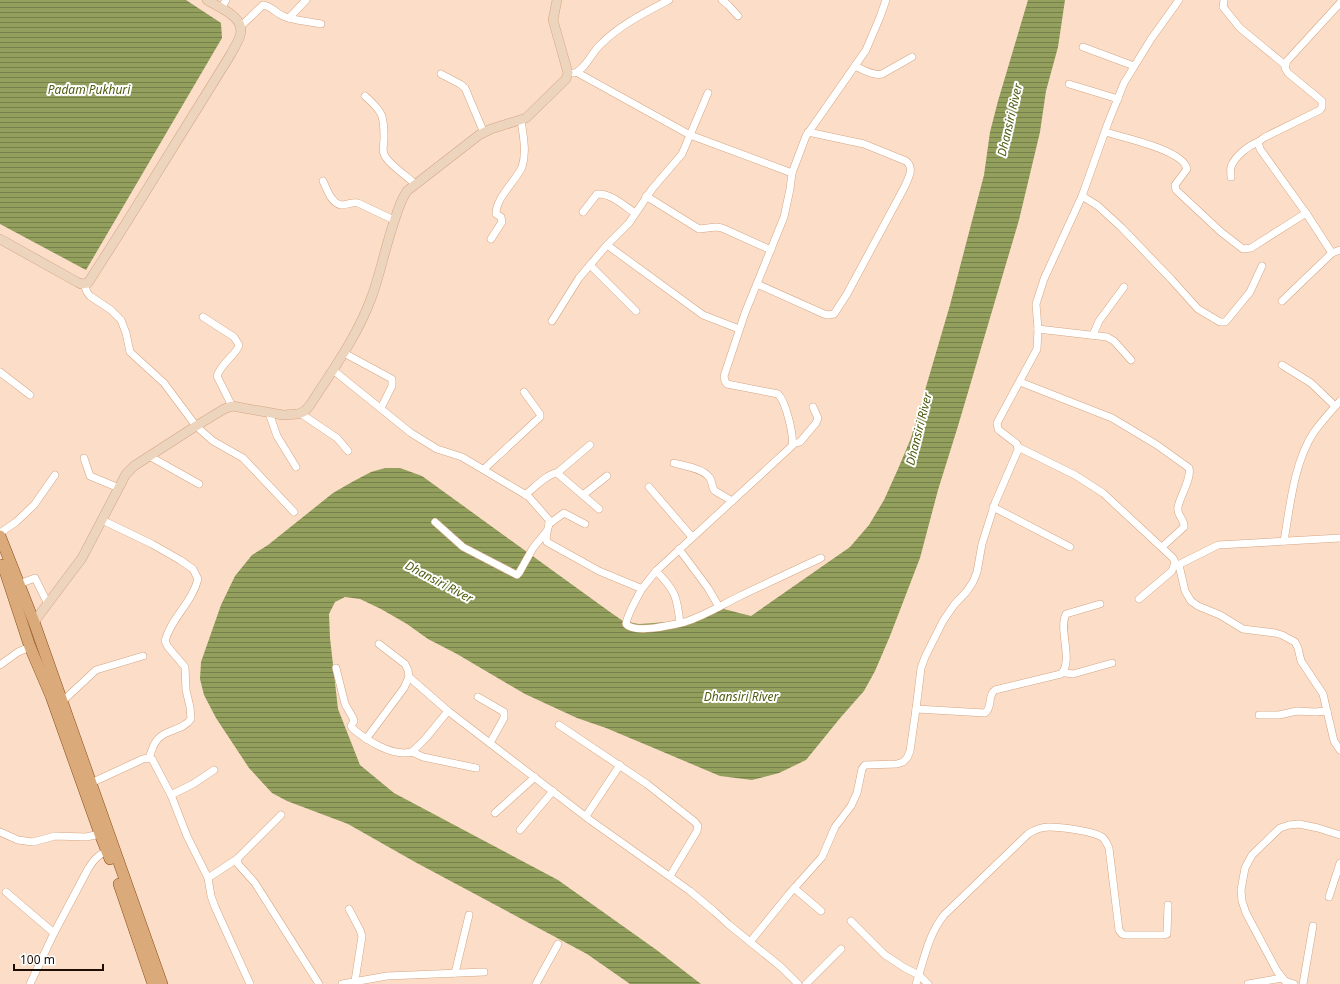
<svg xmlns="http://www.w3.org/2000/svg" width="1340" height="984" viewBox="0 0 1340 984" font-family="'Noto Sans',sans-serif">
<style>
.water{fill:url(#water-rules)}
.lines{fill:none;stroke-linecap:round;stroke-linejoin:round}
.street-casing{stroke:#d4a582;stroke-width:8}
.secondary-casing{stroke:#d4a582;stroke-width:10}
.primary-casing{stroke:#894e17;stroke-width:12}
.street{stroke:#fff;stroke-width:7}
.secondary{stroke:#edd4bd;stroke-width:9}
.primary{stroke:#dbaa7a;stroke-width:11}
.labels{text-anchor:middle;stroke-width:4;stroke-linejoin:round;paint-order:stroke}
.water-label{font-size:12px;font-style:italic;fill:#505c10;stroke:#fff}
</style>
<defs>
<pattern id="water-rules" width="6" height="5" patternUnits="userSpaceOnUse"><rect width="6" height="5" fill="#929f5d"/><path d="M0 2.5h6" fill="none" stroke="#77804b"/></pattern>
</defs>
<rect width="100%" height="100%" fill="#fcdec8"/>
<g class="water">
<path d="M0,0H186L221,23L222,38L86,270L0,224Z"/>
<path d="M1028,0H1065L1058,47L1046,91L1040,132L1019,220L958,426L938,490L920,558L890,636L875,671L864,691L841,717L806,760L779,773L752,780L720,776L649,746L606,728L577,718L525,694L457,654L428,639L407,624L381,609L360,599L345,597L335,602L329,614L330,638L338,709L360,765L394,793L558,880L658,951L701,984H630L587,954L415,862L348,824L287,801L272,793L249,768L216,718L204,695L200,679L201,662L221,605L235,576L252,555L268,545L333,493L352,482L371,472L385,468H400L422,476L610,612L623,621L639,624L668,622L709,613L720,608L751,616L850,547L869,525L884,500L898,469L911,438L950,305L984,175L990,132L998,101Z"/>
</g>
<g class="lines">
<defs>
<g id="street">
<path d="M722,0L728,5L738,16"/>
<path d="M1224,0L1223,7L1240,28L1285,65"/>
<path d="M221,9L226,0"/>
<path d="M289,18L306,0"/>
<path d="M241,26L263,5C271,6 276,13 283,16C294,21 309,21 321,24"/>
<path d="M1083,47L1134,66"/>
<path d="M855,66C864,70 873,76 882,74L912,57"/>
<path d="M574,73C583,72 592,53 599,46C618,26 644,13 669,0"/>
<path d="M578,73L690,135L792,173"/>
<path d="M441,74L460,84L465,88L484,133"/>
<path d="M1069,84L1118,99"/>
<path d="M365,96C383,112 384,115 384,138C384,143 382,150 384,154C387,163 408,177 415,184"/>
<path d="M1105,132C1122,137 1184,150 1187,169L1175,185L1176,190L1221,232L1243,249L1251,248L1306,213"/>
<path d="M1231,177C1231,174 1230,170 1231,167C1235,156 1248,146 1258,142"/>
<path d="M323,181C327,189 331,203 341,205C346,205 352,202 358,203L394,220"/>
<path d="M646,196L699,229L716,227L722,228L771,250"/>
<path d="M1082,196L1098,206L1122,228L1171,279L1198,309L1220,322H1225L1227,320L1250,292L1262,266"/>
<path d="M583,212L597,194C611,193 624,206 635,213"/>
<path d="M491,239L502,222L501,217L496,214C496,197 516,181 522,167C527,152 523,135 521,120"/>
<path d="M607,245L703,315L739,329"/>
<path d="M1332,253L1306,213L1260,149L1258,142L1265,137L1320,110L1322,107V101L1288,73L1285,68L1287,61L1340,3"/>
<path d="M590,265L636,311"/>
<path d="M84,284L87,292L90,296L111,310L121,320L126,333L130,352L164,383L196,426L213,441L243,458L294,512"/>
<path d="M757,284L824,314L828,315L834,314L847,294L904,188C908,179 915,168 906,161L864,144L808,132"/>
<path d="M1282,301L1332,253L1340,250"/>
<path d="M203,317L234,337L239,345C237,354 222,362 217,376L232,406"/>
<path d="M552,321L579,278L607,245L629,223L652,189L682,154L708,93"/>
<path d="M1038,329L1107,337L1114,341L1131,360"/>
<path d="M1093,335L1099,321L1124,287"/>
<path d="M344,353L392,379V386L381,408"/>
<path d="M1282,365L1311,383L1335,406"/>
<path d="M333,370L411,433L437,449L462,457L521,492L528,496L549,520C550,528 544,534 547,542L599,571L640,588L641,590C636,601 628,612 626,624C634,634 673,625 685,622C704,616 720,606 738,597C765,584 793,571 821,558"/>
<path d="M0,372L30,395"/>
<path d="M1020,382L1112,418L1157,445L1189,468C1192,478 1180,496 1178,507C1176,515 1185,519 1184,527L1162,547"/>
<path d="M269,413L277,436L296,467"/>
<path d="M300,413L337,438L348,451"/>
<path d="M793,444L800,442L816,423L818,418L813,407"/>
<path d="M1018,447L1075,475L1103,493L1173,558L1175,562L1172,571L1139,599"/>
<path d="M149,456L199,484"/>
<path d="M84,458L90,476L119,488"/>
<path d="M674,463C684,466 702,468 709,477C713,481 711,487 715,491L732,501"/>
<path d="M484,469L540,417V414L524,392"/>
<path d="M557,473L590,445"/>
<path d="M649,487L692,537"/>
<path d="M525,495C533,489 548,473 557,473L599,509"/>
<path d="M583,495L607,476"/>
<path d="M993,507L1070,547"/>
<path d="M102,520L152,544L180,560L193,569L198,579C192,603 171,618 165,641L168,647L185,667L186,690L190,707L191,719C183,730 169,729 160,737C153,742 152,751 149,758"/>
<path d="M435,522L463,547L517,575L519,573L533,548L546,532"/>
<path d="M549,524L564,513L585,524"/>
<path d="M0,533L16,522L34,505L55,475"/>
<path d="M1284,541C1290,506 1294,462 1314,432C1322,421 1331,411 1340,401"/>
<path d="M679,549L708,588L719,607"/>
<path d="M1179,565L1185,591L1191,601L1198,606L1220,615L1243,629L1275,633L1282,635L1295,642L1298,648L1301,661L1323,694L1334,741L1340,750"/>
<path d="M1176,566L1218,545L1340,538"/>
<path d="M656,571C675,590 677,596 680,623"/>
<path d="M19,584L35,578L48,604"/>
<path d="M641,590L656,571L792,446C794,435 786,402 778,394L727,384L725,381L724,376L745,313L784,217L790,189L792,173L806,136L866,50L880,17L886,0"/>
<path d="M0,665L18,652L30,647"/>
<path d="M336,668L345,704L353,718L354,721L351,726L352,728C366,740 392,757 412,752L426,738L448,711"/>
<path d="M1064,671L1066,673L1073,674L1112,663"/>
<path d="M409,677L448,711L590,820L690,891L715,912L728,924L781,967L798,984"/>
<path d="M478,697L504,712V718L490,743"/>
<path d="M61,700L66,698L96,670L143,656"/>
<path d="M916,709L985,713C993,707 987,696 995,690L1061,674C1074,661 1058,630 1066,614L1100,604"/>
<path d="M1259,715H1279L1297,711L1315,712L1327,711"/>
<path d="M559,725L647,784L695,822L698,826L697,831L670,876"/>
<path d="M366,739L404,688L409,677L408,670L405,664L379,644"/>
<path d="M412,752L423,757L476,768"/>
<path d="M91,783L143,759L149,758L152,759L171,795L187,836L208,878L211,896L215,907L250,984"/>
<path d="M171,795L193,784L214,770"/>
<path d="M495,813L535,777"/>
<path d="M281,815L237,859L238,864L255,883L319,984"/>
<path d="M586,816L620,765"/>
<path d="M520,830L553,791"/>
<path d="M0,832L18,840L33,842L55,836L86,837L100,834"/>
<path d="M208,878L237,859"/>
<path d="M794,888L821,911"/>
<path d="M6,892L54,933"/>
<path d="M1329,897L1340,863"/>
<path d="M349,909L360,930L362,936L355,981"/>
<path d="M851,921L885,955L905,968L919,975L928,984"/>
<path d="M750,942L789,894L822,857L835,827L851,806L857,793L862,769L865,765L897,764L903,762L907,758L910,751L916,709L921,668L925,657L943,621L954,605L967,591L973,582L977,572L982,544L995,503L1018,450L1017,444L1000,431L998,429L997,423L1037,349L1038,329L1036,304L1044,279L1082,196L1108,123L1124,83L1151,39L1179,0"/>
<path d="M455,973L469,915"/>
<path d="M30,984L54,933L88,869C93,861 98,854 108,851"/>
<path d="M342,984L387,976L484,972"/>
<path d="M536,984L558,944"/>
<path d="M806,984L841,949"/>
<path d="M916,984C924,960 928,935 944,915L1028,834C1034,830 1041,827 1049,827C1061,827 1092,831 1102,837C1106,840 1107,844 1109,848L1119,930L1122,934L1125,935H1164L1167,934L1168,905"/>
<path d="M1248,984L1282,978"/>
<path d="M1294,984L1285,981L1277,971L1246,913L1242,901L1241,890L1245,868L1252,855L1280,828L1289,825L1299,824L1318,828L1340,835"/>
<path d="M1303,984L1313,926"/>
</g>
<g id="secondary">
<path d="M0,239L77,282L81,284L88,283L123,228L231,54C234,48 238,42 240,36C246,17 220,8 207,0"/>
<path d="M34,622L82,558L126,474L134,466L196,426L224,409L232,406L283,415L298,414L305,411L310,405C333,370 358,335 372,296C381,271 386,244 395,219C398,209 401,200 407,191L479,135L491,129L526,118L566,79L568,73L553,20L557,0"/>
</g>
<g id="primary">
<path d="M0,536L34,622L162,984"/>
<path d="M3,565L30,647L51,696L100,834L110,859"/>
<path d="M119,884L153,984"/>
</g>
</defs>
<use href="#street" class="street-casing"/>
<use href="#secondary" class="secondary-casing"/>
<use href="#primary" class="primary-casing"/>
<use href="#street" class="street"/>
<use href="#secondary" class="secondary"/>
<use href="#primary" class="primary"/>
</g>
<g class="labels">
<g class="water-label">
<text x="89" y="94">Padam Pukhuri</text>
<text transform="translate(1010 120) rotate(-77)" y="4">Dhansiri River</text>
<text transform="translate(919 429) rotate(-76)" y="4">Dhansiri River</text>
<text transform="translate(439 582) rotate(28)" y="4">Dhansiri River</text>
<text x="741" y="701">Dhansiri River</text>
</g>
</g>
<path d="M14 964v6h89v-6" fill="none" stroke="#1d0d02" stroke-width="2"/>
<text x="20" y="964" font-size="12" fill="#1d0d02" stroke="#ffffff" stroke-width="3" paint-order="stroke">100 m</text>
</svg>
